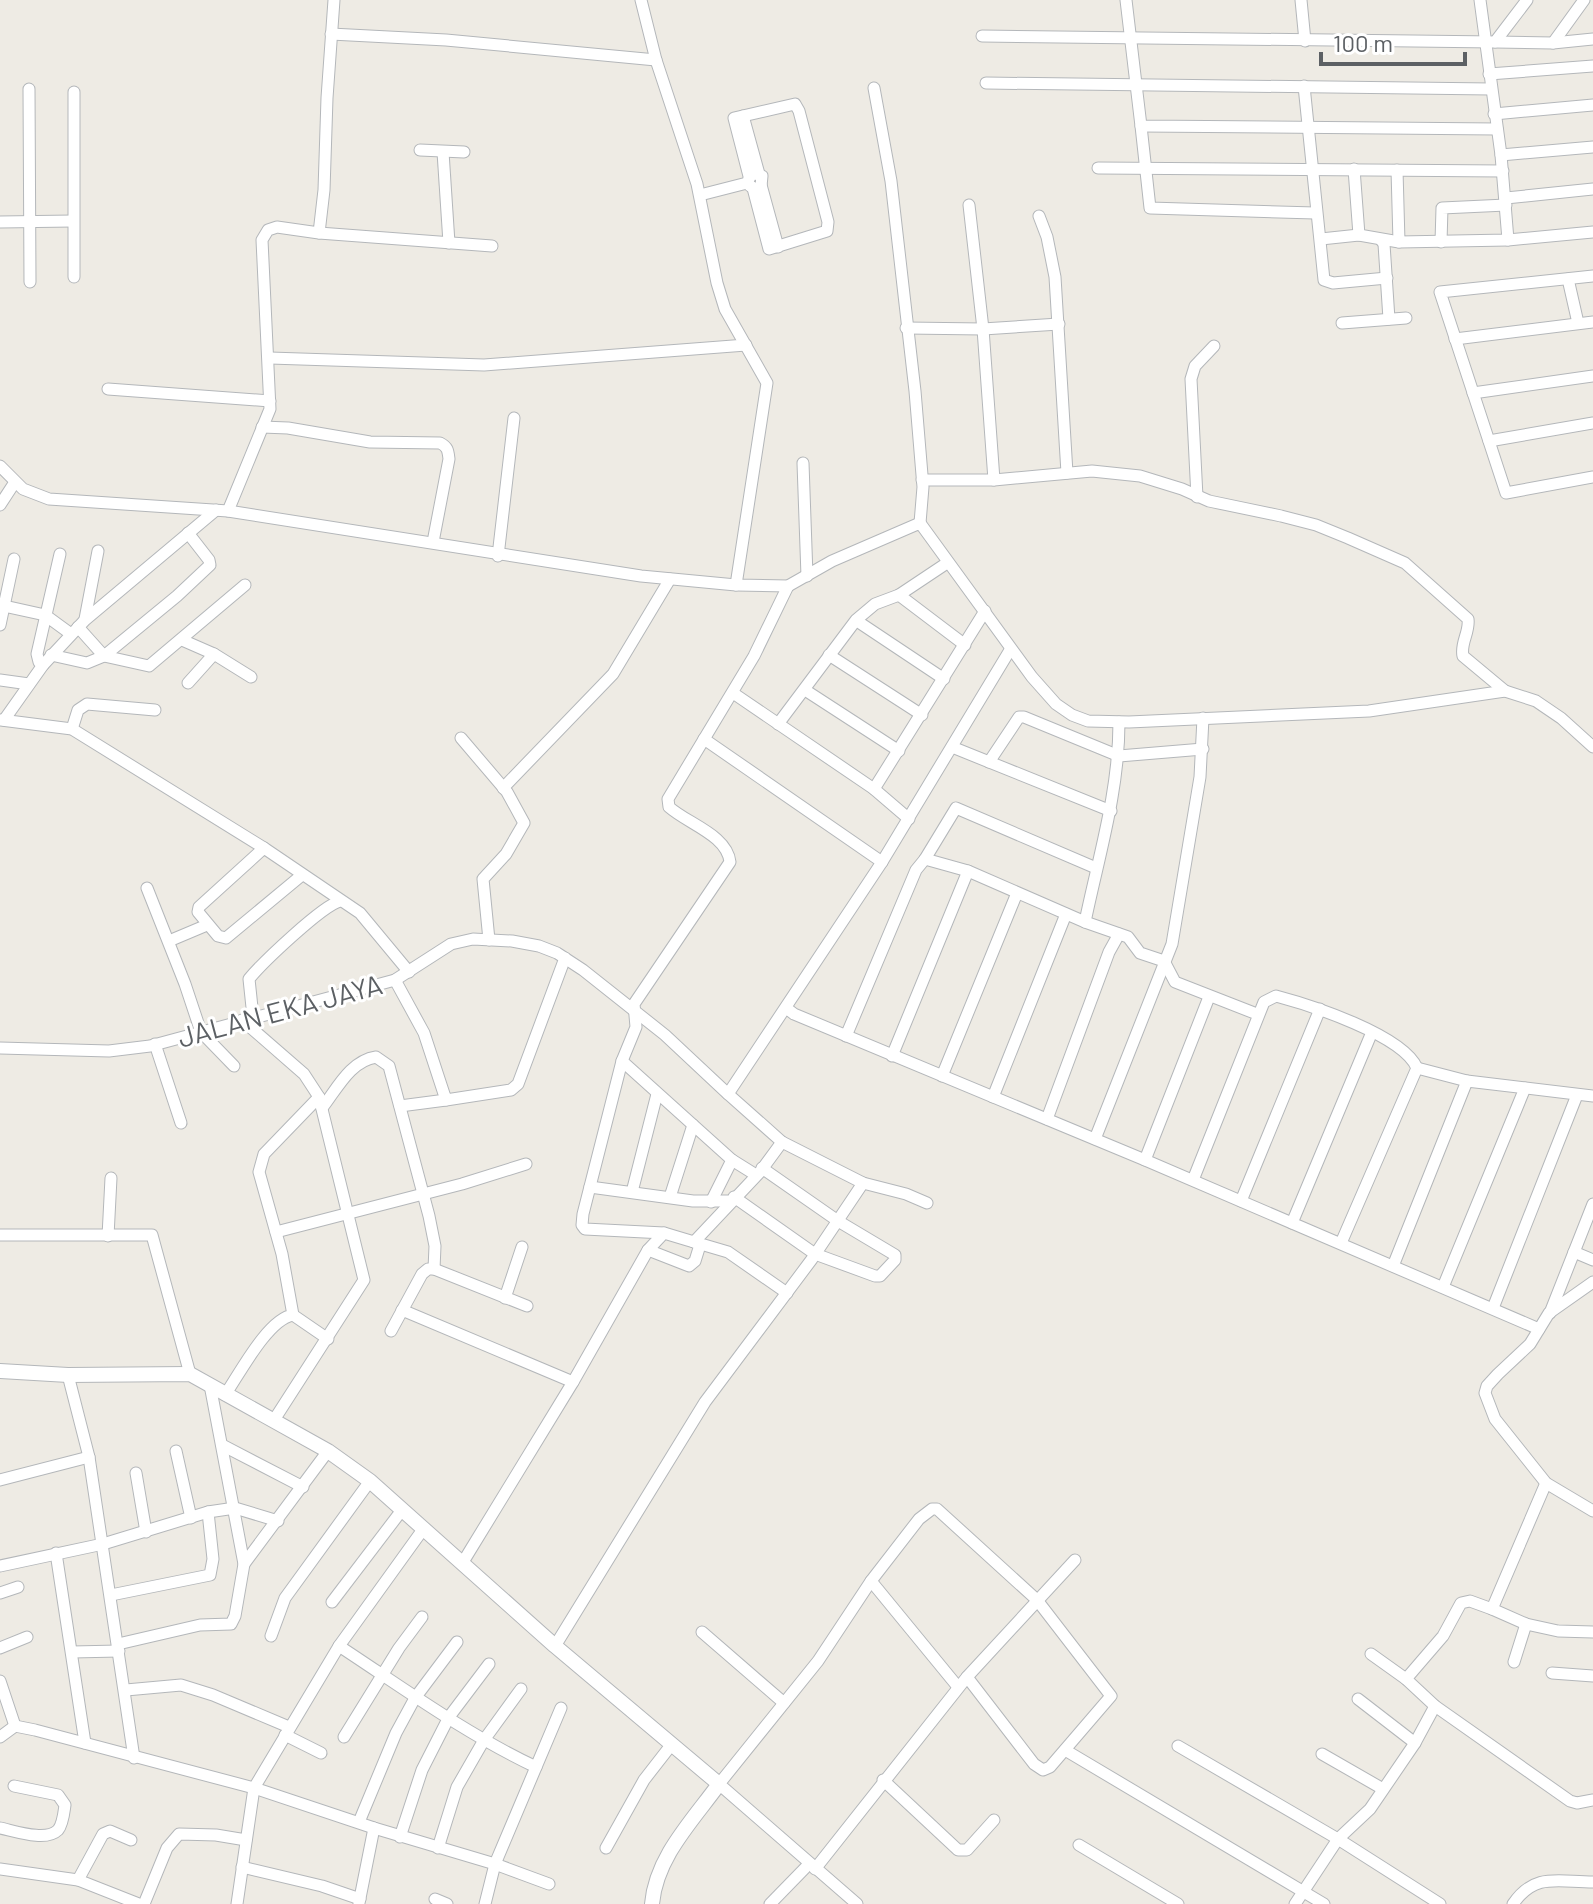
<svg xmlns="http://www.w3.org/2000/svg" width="1593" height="1904" viewBox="0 0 1593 1904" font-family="Barlow,sans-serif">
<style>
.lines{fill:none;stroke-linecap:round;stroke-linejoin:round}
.minor-casing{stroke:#b4b7ba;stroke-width:13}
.tertiary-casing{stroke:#b4b7ba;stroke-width:16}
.minor{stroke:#fff;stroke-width:11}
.tertiary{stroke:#fff;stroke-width:14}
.labels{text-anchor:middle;stroke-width:6;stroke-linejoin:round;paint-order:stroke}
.street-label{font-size:28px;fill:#5c6064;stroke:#fff}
</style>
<rect width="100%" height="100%" fill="#eeebe4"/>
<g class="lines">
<defs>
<g id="minor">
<path d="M641,0L656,60L697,184L717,283L725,309L767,383L736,585L788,586L832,561L920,523L1032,677L1056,704L1072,715L1088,721L1129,722L1369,711L1505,691L1536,701L1561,718L1593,747"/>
<path d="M1126,0L1141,126L1497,129"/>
<path d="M1301,0L1305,41"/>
<path d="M1480,0L1501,155L1508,240"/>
<path d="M331,34L446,40L656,60"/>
<path d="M982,36L1495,42L1527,0"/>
<path d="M1495,42L1553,43L1593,39"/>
<path d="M1553,43L1584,0"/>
<path d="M1489,74L1593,66"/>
<path d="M986,83L1491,89"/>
<path d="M1304,86L1324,280L1333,283L1387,278"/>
<path d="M874,88L891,181L915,391L923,487L920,523"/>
<path d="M29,89L30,282"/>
<path d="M1494,114L1593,105"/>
<path d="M743,116L759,174"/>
<path d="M1141,126L1150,208L1315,213"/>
<path d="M420,150L464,152"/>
<path d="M443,152L449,243"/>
<path d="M1501,155L1593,147"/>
<path d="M1098,168L1503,171"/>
<path d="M1354,169L1359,235L1399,242"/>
<path d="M1397,170L1399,242L1508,240L1593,232"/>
<path d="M749,176L734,118L795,104L799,111L828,222L827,231L769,249L753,188"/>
<path d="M761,185L778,247"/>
<path d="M700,195L747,183L752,173L762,176L761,186L756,189L750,186"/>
<path d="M1506,198L1593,189"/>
<path d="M969,205L983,329L994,480"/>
<path d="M1039,216L1047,237L1055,277L1067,473"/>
<path d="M0,222L73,221"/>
<path d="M319,233L492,246"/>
<path d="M1321,239L1359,235"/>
<path d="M1381,240L1384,244L1389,319"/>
<path d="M1441,242L1442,208L1506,205"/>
<path d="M1593,276L1440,292L1506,493L1593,477"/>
<path d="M74,277V92"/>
<path d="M1568,279L1578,323"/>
<path d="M1342,323L1406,318"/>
<path d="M906,328L983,329L1059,324"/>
<path d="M1455,339L1593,322"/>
<path d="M270,358L484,365L746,345"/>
<path d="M108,389L270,401"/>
<path d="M1473,393L1593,376"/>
<path d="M262,427L288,428L370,442L440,443C448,447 448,451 449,459L433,542"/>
<path d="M1489,441L1593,423"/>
<path d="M803,463L807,576"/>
<path d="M0,466L23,489L49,499L228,511L641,576L736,585"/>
<path d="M922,480H994L1092,471L1140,476L1182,489L1209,501L1281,516L1316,525L1348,538L1405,563L1468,619C1470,632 1460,643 1463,656L1505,691"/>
<path d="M1197,497L1191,379L1195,366L1214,346"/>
<path d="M0,505L15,482"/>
<path d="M228,511L270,409L262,240L268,230L277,227L319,233L324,190L327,98L334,0"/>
<path d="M498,556L514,418"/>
<path d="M899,595L965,645"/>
<path d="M0,605L45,615L71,634"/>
<path d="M85,619L98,551"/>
<path d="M857,621L944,679"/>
<path d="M0,625L14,559"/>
<path d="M78,627L104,656L177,596L210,565L209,560L188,533"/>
<path d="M182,640L214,654L251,677"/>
<path d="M51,655L87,663L104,656L149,666L245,585"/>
<path d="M829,655L922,715"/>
<path d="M43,665L39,662L37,654L60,554"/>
<path d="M0,680L29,684"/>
<path d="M188,683L214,654"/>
<path d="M805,690L899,751"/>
<path d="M733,693L874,789L909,819"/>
<path d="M1,720L72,729L264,848"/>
<path d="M4,720L43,665L85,620L216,510"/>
<path d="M778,724L856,620L875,604L899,595L947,563"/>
<path d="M72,729L78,710L87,704L155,710"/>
<path d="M461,738L507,792L524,823L506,854L483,879L489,940"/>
<path d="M704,739L882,862"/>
<path d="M952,747L1111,811"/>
<path d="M989,762L1019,717H1024L1119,756L1203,749"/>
<path d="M503,788L613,674L670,579"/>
<path d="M874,789L985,611"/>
<path d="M925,859L956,808L1096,868"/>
<path d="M302,875L226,938L218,936L198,912L199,907L264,848L360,913L409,972"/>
<path d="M147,888L185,984L201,1032L234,1066"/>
<path d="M1085,922C1099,855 1119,791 1119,722"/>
<path d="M169,941L207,925"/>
<path d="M395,980L424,1033L446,1100L511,1090L518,1084L565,958"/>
<path d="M786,1008L794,1014L1145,1160L1539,1329"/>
<path d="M253,1017L249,979C263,962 322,906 340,901"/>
<path d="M242,1020L304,1074L319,1097L364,1280L274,1420"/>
<path d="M846,1036L916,870L925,859L968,871L1085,922L1128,937L1140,953L1164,961L1175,982L1257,1014"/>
<path d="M155,1044L181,1123"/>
<path d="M0,1048L109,1051L150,1046L395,980L451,944L473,939L512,941L539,946L557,953L583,970L665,1035L728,1094L882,862L1010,650"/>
<path d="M892,1056L968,871"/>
<path d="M622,1061L732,1160L756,1175"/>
<path d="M1417,1068L1467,1081"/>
<path d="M942,1076L1017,893"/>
<path d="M728,1094L782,1142L863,1183L906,1194L927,1203"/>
<path d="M993,1097L1066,914"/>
<path d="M400,1106L446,1100"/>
<path d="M322,1108C337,1089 350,1061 376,1057L389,1066L429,1216L435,1246L434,1269"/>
<path d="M1047,1119L1109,952L1119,934"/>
<path d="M1095,1139L1172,944L1200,777L1203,718"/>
<path d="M1145,1160L1209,997"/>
<path d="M1193,1180L1264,1002L1276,996C1310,1005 1403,1035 1417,1068L1341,1243"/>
<path d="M590,1187L693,1201H730"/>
<path d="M632,1192L657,1094"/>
<path d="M670,1197L693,1125"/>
<path d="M734,1197L815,1254L875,1276H880L895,1260V1255L890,1252L838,1221L762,1168"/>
<path d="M1241,1201L1320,1009"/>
<path d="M711,1202L732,1160"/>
<path d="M1292,1223L1372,1032"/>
<path d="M276,1232L462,1184L526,1164"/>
<path d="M664,1233L585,1229L582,1225L583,1214L622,1061L636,1027L634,1004L730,862C727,835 688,824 669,807L668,799L754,656L788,586"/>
<path d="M0,1235H152L190,1374"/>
<path d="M108,1236L111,1178"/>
<path d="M694,1242L728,1252L787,1293"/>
<path d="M648,1250L689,1266L695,1261L700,1245"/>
<path d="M1574,1252L1593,1260"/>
<path d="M1393,1266L1467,1081L1593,1096"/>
<path d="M1593,1282L1549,1313L1530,1344L1498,1374L1487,1386L1485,1393L1495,1419L1546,1483L1593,1511"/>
<path d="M1443,1287L1525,1088"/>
<path d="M505,1298L522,1247"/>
<path d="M1493,1308L1577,1095"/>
<path d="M402,1310L573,1382"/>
<path d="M1550,1313L1593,1204"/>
<path d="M293,1315L328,1339"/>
<path d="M391,1331L422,1274L428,1269H434L527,1306"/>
<path d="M68,1375L89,1457L134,1758"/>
<path d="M225,1395C240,1373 268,1319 293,1315L282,1254L259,1172L264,1154L319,1097"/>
<path d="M222,1445L303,1487"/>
<path d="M176,1451L191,1518"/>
<path d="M136,1473L146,1532"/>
<path d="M0,1480L89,1457"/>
<path d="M1546,1483L1492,1609L1526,1624L1558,1631L1593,1632"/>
<path d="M56,1553L85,1743"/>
<path d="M463,1562L573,1382L648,1250L664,1233L694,1242L760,1172L782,1142"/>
<path d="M244,1564L328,1451"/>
<path d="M0,1566L103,1544L208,1512L235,1508L278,1521"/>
<path d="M871,1581L958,1687"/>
<path d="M0,1593L18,1587"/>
<path d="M111,1595L210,1575L213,1559L208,1512"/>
<path d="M332,1602L402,1510"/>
<path d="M702,1632L784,1703"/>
<path d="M271,1636L285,1598L370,1481"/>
<path d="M118,1644L200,1625L231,1624L235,1616L244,1564L210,1385"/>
<path d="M339,1646C403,1688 466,1734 536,1767"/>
<path d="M555,1646L705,1402L812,1259L863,1183"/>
<path d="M0,1648L27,1637"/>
<path d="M72,1652L119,1651"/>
<path d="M1371,1654L1406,1679L1435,1706L1570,1801L1577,1803L1593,1800"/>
<path d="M1514,1662L1526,1624"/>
<path d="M1552,1673L1593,1676"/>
<path d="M1406,1679L1443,1636L1461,1603L1470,1601L1492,1609"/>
<path d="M0,1681L15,1726"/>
<path d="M126,1690L181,1685L213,1695L289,1727"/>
<path d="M1358,1699L1415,1743"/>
<path d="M285,1735L321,1753"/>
<path d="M0,1737L15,1726L35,1730L254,1788L374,1828L495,1864L549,1884"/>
<path d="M344,1737L399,1648L422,1617"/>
<path d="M1178,1746L1338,1839L1440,1904"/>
<path d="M1065,1750L1324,1904"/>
<path d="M1322,1754L1383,1789"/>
<path d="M883,1780L958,1850H967L994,1820"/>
<path d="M359,1822L396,1733L415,1698L457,1642"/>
<path d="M0,1828C15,1831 46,1842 58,1830C63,1824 64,1812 65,1805L58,1795L14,1786"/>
<path d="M400,1837L422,1770L449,1717L489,1664"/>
<path d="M1079,1845L1178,1904"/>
<path d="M438,1848L457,1787L484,1740L521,1689"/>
<path d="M606,1848L644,1780L672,1744"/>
<path d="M242,1867L322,1886L360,1899"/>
<path d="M0,1869L78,1880L139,1904"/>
<path d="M815,1869L967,1677L1075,1560"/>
<path d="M78,1880L103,1834L110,1831L131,1840"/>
<path d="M435,1899L447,1904"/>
<path d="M359,1903L374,1828"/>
<path d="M144,1904L167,1848L179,1834L216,1835L246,1840"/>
<path d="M237,1904L254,1788L339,1646L424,1528"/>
<path d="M485,1904L495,1864L561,1708"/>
<path d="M770,1904L809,1864"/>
<path d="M857,1904L719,1784L818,1661L871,1581L919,1519L932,1509H937L1037,1600L1111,1696L1050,1767L1043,1770L1034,1764L967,1677"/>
<path d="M1295,1904L1338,1839L1370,1809L1415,1743L1435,1706"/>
<path d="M1513,1904C1535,1872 1558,1882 1593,1882"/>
</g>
<path id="tertiary" d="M0,1371L68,1375L190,1374L328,1451L370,1481L555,1646L719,1784C693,1820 656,1857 652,1904"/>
</defs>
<use href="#minor" class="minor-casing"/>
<use href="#tertiary" class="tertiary-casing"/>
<use href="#minor" class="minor"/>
<use href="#tertiary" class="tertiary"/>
</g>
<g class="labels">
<g class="street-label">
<text transform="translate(280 1011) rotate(-15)" y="10">JALAN EKA JAYA</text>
</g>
</g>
<path d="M1321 52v12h144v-12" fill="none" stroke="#5c6064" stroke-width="4"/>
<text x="1333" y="52" font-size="24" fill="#5c6064" stroke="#ffffff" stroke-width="6" paint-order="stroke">100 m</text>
</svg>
